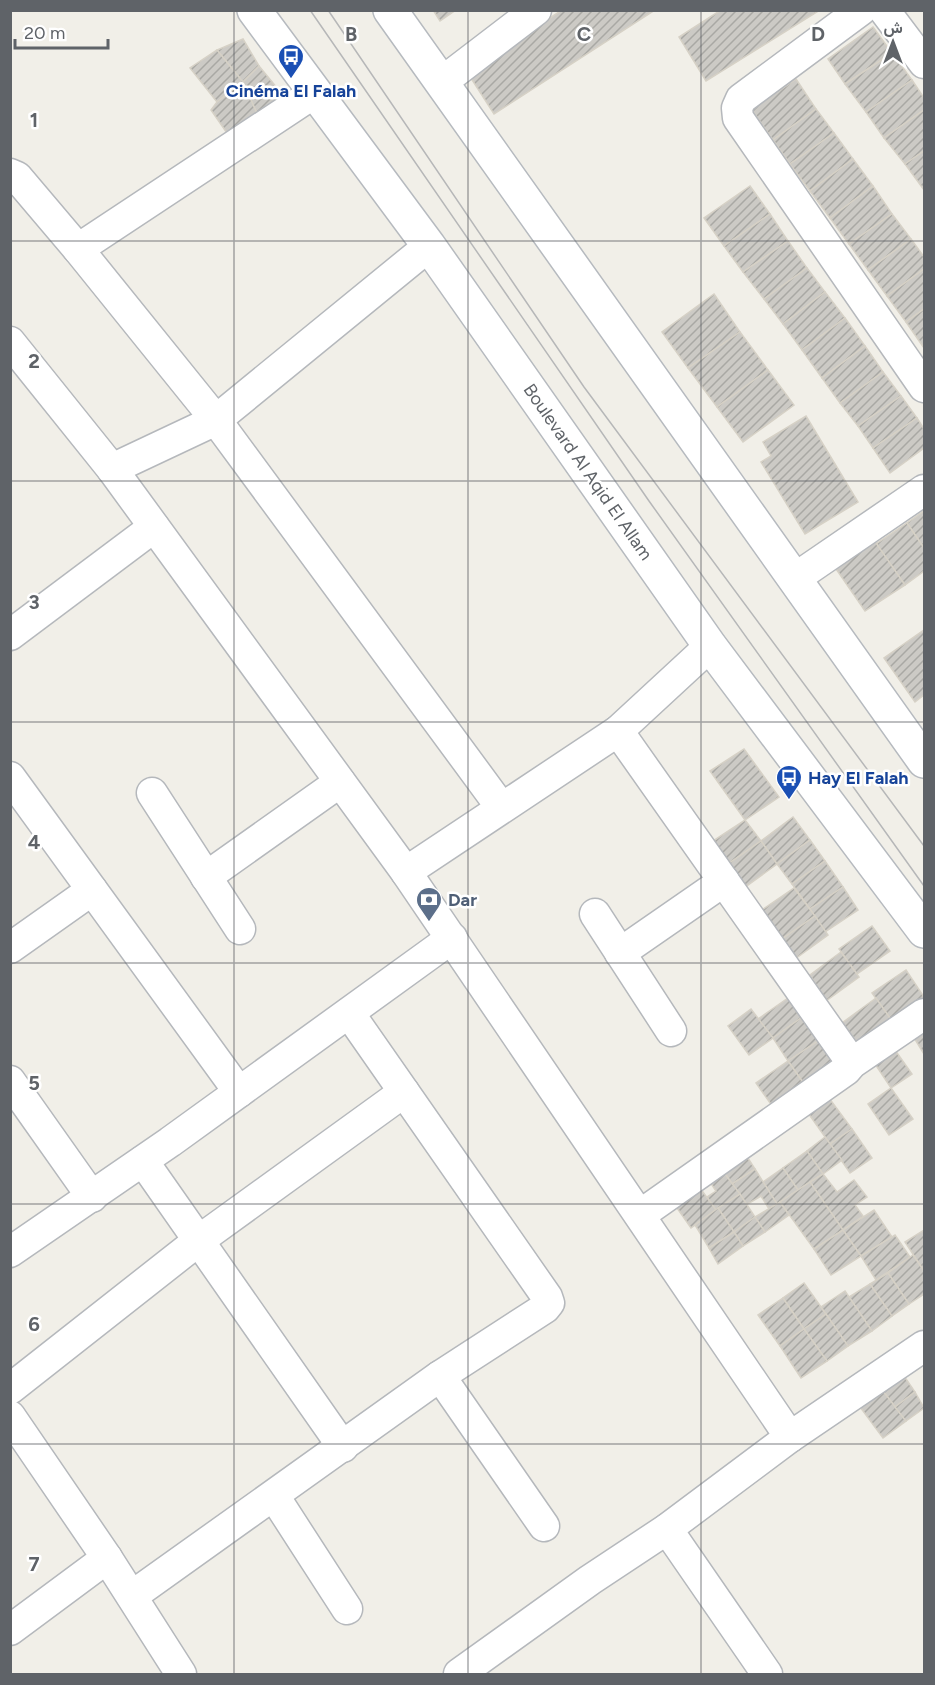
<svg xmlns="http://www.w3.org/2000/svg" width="935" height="1685" viewBox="0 0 935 1685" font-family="Figtree,Vazirmatn,sans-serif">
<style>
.building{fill:url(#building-hatch);stroke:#d6d1c6;stroke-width:1.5}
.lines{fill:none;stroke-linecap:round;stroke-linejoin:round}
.minor-casing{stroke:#b5b8bc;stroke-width:33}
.secondary-casing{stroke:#b6babf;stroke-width:36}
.minor{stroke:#fff;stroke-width:30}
.secondary{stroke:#fff;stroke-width:33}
.tram{stroke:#b6b7b8;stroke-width:1.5}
.grid{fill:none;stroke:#5f6368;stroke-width:1.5;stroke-opacity:0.55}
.labels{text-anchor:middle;stroke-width:5;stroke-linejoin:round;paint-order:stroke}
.transit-label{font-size:18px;font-weight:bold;fill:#164399;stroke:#fff}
.street-label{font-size:18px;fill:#5f6368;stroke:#fff}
.service-label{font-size:18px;font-weight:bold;fill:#4e5e75;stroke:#fff;text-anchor:start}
.grid-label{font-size:20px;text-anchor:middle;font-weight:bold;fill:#5f6368;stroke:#fff;stroke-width:5;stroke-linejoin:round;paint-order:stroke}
</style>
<defs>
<pattern id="building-hatch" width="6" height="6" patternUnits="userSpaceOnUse" patternTransform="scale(1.5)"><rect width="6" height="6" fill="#cccac5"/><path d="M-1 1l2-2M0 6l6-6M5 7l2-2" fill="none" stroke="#a9a8a4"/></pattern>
</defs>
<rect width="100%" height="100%" fill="#f1efe8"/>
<g class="building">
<path d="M433,10H456L440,21Z"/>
<path d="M562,10H655L494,114L467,72Z"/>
<path d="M721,10H820L706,81L679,37Z"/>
<path d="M873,27L892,53L845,84L828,59Z"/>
<path d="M243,39L259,66L243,82L217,50Z"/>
<path d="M217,50L243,82L217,102L190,68Z"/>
<path d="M892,53L912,80L866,112L845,84Z"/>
<path d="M259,66L282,94L259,118L243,82Z"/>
<path d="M796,79L816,109L773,140L752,110Z"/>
<path d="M912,80L924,98V110L884,138L866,112Z"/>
<path d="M243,82L259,118L229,136L211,110L217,102Z"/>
<path d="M816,109L834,133L790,164L773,140Z"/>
<path d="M924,110V151L905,164L884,138Z"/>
<path d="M834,133L853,159L810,191L790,164Z"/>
<path d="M924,151V190L905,164Z"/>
<path d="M853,159L873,186L830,218L810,191Z"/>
<path d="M750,186L770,214L724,246L704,218Z"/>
<path d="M873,186L892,214L849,244L830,218Z"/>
<path d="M770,214L788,241L743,272L724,246Z"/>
<path d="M892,214L911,239L868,270L849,244Z"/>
<path d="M911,239L924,257V269L887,296L868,270Z"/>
<path d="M788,241L807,268L764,299L743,272Z"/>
<path d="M807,268L825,292L783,324L764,299Z"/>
<path d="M924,269V309L906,322L887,296Z"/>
<path d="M825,292L845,318L802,350L783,324Z"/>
<path d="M714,294L740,332L688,368L662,332Z"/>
<path d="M924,309V348L906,322Z"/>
<path d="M845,318L865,346L822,378L802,350Z"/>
<path d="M740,332L768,370L717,407L688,368Z"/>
<path d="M865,346L883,372L840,403L822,378Z"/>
<path d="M768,370L794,405L743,442L717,407Z"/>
<path d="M883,372L901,396L858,426L840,403Z"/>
<path d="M901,396L917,418L873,448L858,426Z"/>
<path d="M806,416L858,502L805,534L761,462L771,456L763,442Z"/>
<path d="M917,418L924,429V448L890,473L873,448Z"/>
<path d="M924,511V548L907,523Z"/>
<path d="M907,523L924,548V571L905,585L876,544Z"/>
<path d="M874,540L905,585L865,611L834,566Z"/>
<path d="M924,630V695L915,702L884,658Z"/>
<path d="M744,749L779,797L745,820L710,771Z"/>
<path d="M793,817L810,840L777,864L761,841Z"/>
<path d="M745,820L761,841L728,864L713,841Z"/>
<path d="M810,840L825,861L792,884L777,864Z"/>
<path d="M761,841L777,864L744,888L728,864Z"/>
<path d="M825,861L843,887L810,909L792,884Z"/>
<path d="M843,887L858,910L825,932L810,909Z"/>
<path d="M794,888L815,916L782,939L762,910Z"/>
<path d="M815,916L828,935L795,959L782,939Z"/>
<path d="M872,926L890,951L857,974L839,949Z"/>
<path d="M841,952L859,977L826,1001L810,975Z"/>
<path d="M906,970L924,997L892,1021L872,993Z"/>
<path d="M788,998L801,1018L773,1038L758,1019Z"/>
<path d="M876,998L892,1021L859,1045L842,1023Z"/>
<path d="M751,1009L773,1038L749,1055L728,1026Z"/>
<path d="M801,1018L818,1041L788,1061L773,1038Z"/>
<path d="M924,1018V1054L908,1028Z"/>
<path d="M818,1041L837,1067L807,1088L788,1061Z"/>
<path d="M895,1050L912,1074L891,1088L875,1064Z"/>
<path d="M788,1061L807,1088L775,1110L756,1083Z"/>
<path d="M891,1088L913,1119L889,1135L868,1104Z"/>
<path d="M829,1098L852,1129L830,1144L808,1113Z"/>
<path d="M852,1129L872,1158L850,1173L830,1144Z"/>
<path d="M825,1137L842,1160L823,1174L807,1151Z"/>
<path d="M807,1151L823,1174L798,1190L783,1168Z"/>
<path d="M744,1152L755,1169L732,1184L721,1167Z"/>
<path d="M783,1168L798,1190L777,1204L763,1182Z"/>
<path d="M755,1169L777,1204L769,1209L761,1196L746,1205L732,1184Z"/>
<path d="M722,1170L740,1194L716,1210L707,1197L716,1191L708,1179Z"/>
<path d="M823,1174L837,1192L854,1180L867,1197L855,1205L863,1216L843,1230L810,1182Z"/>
<path d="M695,1181L716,1210L691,1228L670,1198Z"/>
<path d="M810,1182L843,1230L814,1249L780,1202Z"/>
<path d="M740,1194L755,1217L734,1232L718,1208Z"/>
<path d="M780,1202L789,1215L765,1232L755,1217Z"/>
<path d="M718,1208L734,1232L709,1248L695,1225Z"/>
<path d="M874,1210L892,1237L861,1256L843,1230Z"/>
<path d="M755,1217L765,1232L743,1246L734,1232Z"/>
<path d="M843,1230L861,1256L831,1275L814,1249Z"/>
<path d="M924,1230V1271L905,1242Z"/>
<path d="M734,1232L743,1246L718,1264L709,1248Z"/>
<path d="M895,1235L910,1257L876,1280L861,1256Z"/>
<path d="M913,1255L924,1271V1294L909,1304L888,1273Z"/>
<path d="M888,1273L909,1304L892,1316L870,1284Z"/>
<path d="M804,1283L826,1314L804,1329L783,1298Z"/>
<path d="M870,1284L892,1316L872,1331L849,1297Z"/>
<path d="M845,1291L872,1331L848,1346L821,1307Z"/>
<path d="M783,1298L804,1329L780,1346L758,1315Z"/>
<path d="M826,1314L848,1346L827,1361L804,1329Z"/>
<path d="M804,1329L827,1361L801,1378L780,1346Z"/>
<path d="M904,1376L915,1392L895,1407L883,1391Z"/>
<path d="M883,1391L906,1421L883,1438L860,1407Z"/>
<path d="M915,1392L924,1408L906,1421L895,1407Z"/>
</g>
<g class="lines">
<defs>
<g id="minor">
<path d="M861,10L741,99L737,108L738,118L924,387"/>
<path d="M884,10L924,63"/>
<path d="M442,82L536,10"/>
<path d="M10,174L17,177L78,249L216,420L501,807"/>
<path d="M78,249L314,93"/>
<path d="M10,342L112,469L406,872L790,1437"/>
<path d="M112,469L216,420L429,246"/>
<path d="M794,579L924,490"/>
<path d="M10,635L154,527"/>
<path d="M618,731L852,1063"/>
<path d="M10,777L239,1092"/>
<path d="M152,793L240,929"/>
<path d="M406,872L618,731L710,646"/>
<path d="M206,877L340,782"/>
<path d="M595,914L671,1031"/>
<path d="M10,948L92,890"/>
<path d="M620,953L724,881"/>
<path d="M10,1081L92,1197"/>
<path d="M143,1161L343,1447"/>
<path d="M640,1215L846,1070L852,1063L924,1014"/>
<path d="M10,1252L170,1142L452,938"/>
<path d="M440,1376L544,1526"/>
<path d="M10,1389L198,1241L404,1092"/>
<path d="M10,1416L107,1558L181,1674"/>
<path d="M274,1496L347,1609"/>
<path d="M667,1529L767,1674"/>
<path d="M132,1596L440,1376L545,1308L549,1303L547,1297L349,1013"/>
<path d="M10,1630L107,1558"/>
<path d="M459,1674L590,1580L667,1529L790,1437L924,1346"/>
</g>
<g id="secondary">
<path d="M254,10L429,246L710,646L924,931"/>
<path d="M390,10L924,761"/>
</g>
</defs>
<use href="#minor" class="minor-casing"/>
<use href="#secondary" class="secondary-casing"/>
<use href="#minor" class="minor"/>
<use href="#secondary" class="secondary"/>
<g class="tram">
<path d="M310,10L649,501L924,886"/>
<path d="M328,10L584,387L924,846"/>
</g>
</g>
<path class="grid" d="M234,10V1674M468,10V1674M701,10V1674M10,241H924M10,481H924M10,722H924M10,963H924M10,1204H924M10,1444H924"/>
<defs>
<symbol id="bus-pin" viewBox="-11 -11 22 30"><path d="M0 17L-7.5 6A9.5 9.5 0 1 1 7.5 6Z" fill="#1a4fb4" stroke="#fff"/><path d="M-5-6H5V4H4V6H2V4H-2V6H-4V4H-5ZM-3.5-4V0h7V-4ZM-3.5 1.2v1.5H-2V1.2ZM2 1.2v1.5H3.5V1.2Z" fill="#fff"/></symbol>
<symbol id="bank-pin" viewBox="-11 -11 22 30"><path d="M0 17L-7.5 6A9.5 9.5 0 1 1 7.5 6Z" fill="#5c6f8a" stroke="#fff"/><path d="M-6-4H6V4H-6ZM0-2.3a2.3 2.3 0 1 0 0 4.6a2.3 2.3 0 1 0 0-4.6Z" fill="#fff"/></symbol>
</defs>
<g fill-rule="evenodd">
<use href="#bus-pin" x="276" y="42" width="30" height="40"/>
<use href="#bus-pin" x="774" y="763" width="30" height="40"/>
<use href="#bank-pin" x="414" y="885" width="30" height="40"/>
</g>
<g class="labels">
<g class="transit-label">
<text x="291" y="97">Cinéma El Falah</text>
<text x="808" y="784" text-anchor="start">Hay El Falah</text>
</g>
<g class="street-label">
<text transform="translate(588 472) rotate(55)" y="6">Boulevard Al Aqid El Allam</text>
</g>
<g class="service-label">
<text x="448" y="906">Dar</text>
</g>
</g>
<g class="grid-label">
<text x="351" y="41">B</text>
<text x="584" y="41">C</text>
<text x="818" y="41">D</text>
<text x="34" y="127">1</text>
<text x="34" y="368">2</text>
<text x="34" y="609">3</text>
<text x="34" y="849">4</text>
<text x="34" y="1090">5</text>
<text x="34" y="1331">6</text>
<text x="34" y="1571">7</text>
</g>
<rect width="935" height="1685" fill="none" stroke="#5f6368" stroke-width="24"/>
<g transform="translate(893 42)" stroke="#ffffff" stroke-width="4.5" paint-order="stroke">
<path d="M0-4.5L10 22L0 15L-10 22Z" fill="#5f6368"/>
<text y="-9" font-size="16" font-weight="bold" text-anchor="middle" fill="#5f6368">ش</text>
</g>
<path d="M15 39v9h93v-9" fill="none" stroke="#5f6368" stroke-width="3"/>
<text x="24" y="39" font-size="18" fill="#5f6368" stroke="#ffffff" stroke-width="4.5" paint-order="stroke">20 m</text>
</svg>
